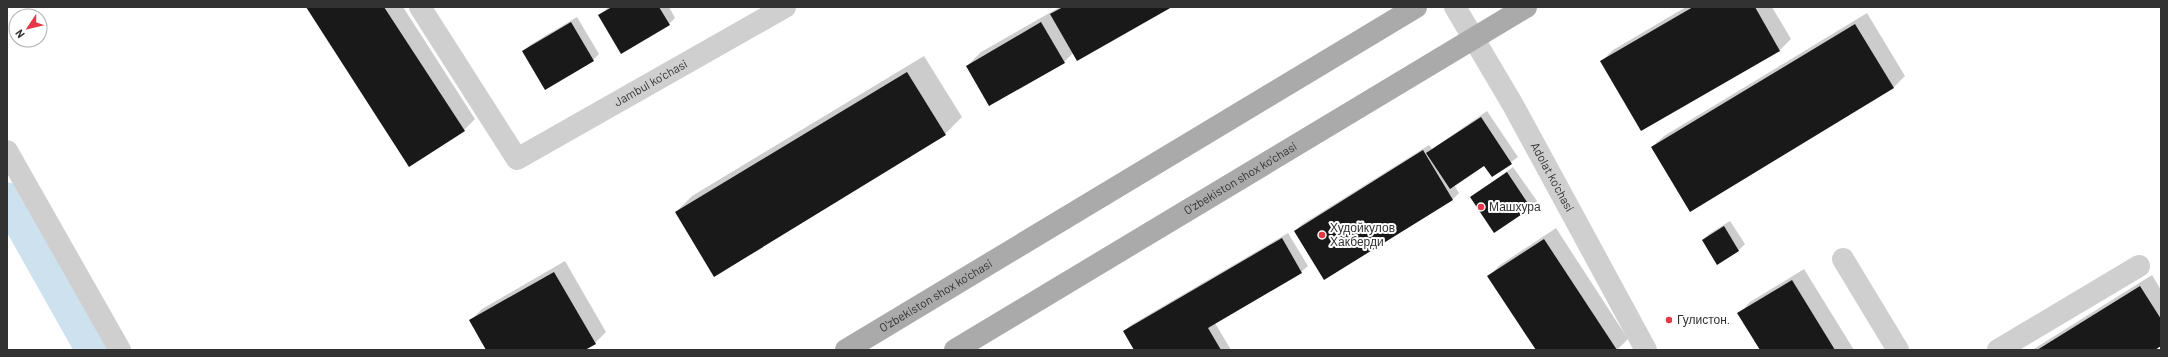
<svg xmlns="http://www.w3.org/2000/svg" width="2168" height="357" viewBox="0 0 2168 357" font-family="Barlow,sans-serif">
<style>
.shadow{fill:#0003}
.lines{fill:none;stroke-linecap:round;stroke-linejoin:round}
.canal{stroke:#cde2ee;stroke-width:33}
.building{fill:#191919}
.minor{stroke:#cfcfcf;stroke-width:22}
.major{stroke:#aaa;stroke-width:22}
.poi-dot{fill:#e73647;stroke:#fff;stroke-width:1.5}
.labels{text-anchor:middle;stroke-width:4;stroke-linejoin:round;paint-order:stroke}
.street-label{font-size:12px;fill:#323232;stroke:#fff}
.poi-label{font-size:12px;fill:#323232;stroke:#fff;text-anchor:start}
</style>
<rect width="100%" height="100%" fill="#fff"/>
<g class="shadow">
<path d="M307,7H403L475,119L464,130Z"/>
<path d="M609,7H669L675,18L669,24L599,15Z"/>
<path d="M1060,7H1170L1073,53L1064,62L967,66L981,52Z"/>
<path d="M1686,7H1772L1791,39L1780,50L1642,130L1602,61L1613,50Z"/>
<path d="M1867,13L1905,76L1894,87L1652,147L1664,136Z"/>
<path d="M577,17L599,54L593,60L523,51L530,45Z"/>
<path d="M924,56L962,117L945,134L676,212L692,196Z"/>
<path d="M1487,111L1518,157L1492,176L1485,165L1454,185L1459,193L1453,199L1325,279L1295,231L1301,225L1429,145L1432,149Z"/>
<path d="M1513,167L1537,201L1531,208L1471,197Z"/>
<path d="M1730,221L1745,244L1738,251L1703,240L1709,234Z"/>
<path d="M1556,228L1628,339L1617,350H1537L1489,276L1500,265Z"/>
<path d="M1288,233L1308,266L1301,272L1215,323L1231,350H1135L1124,331L1131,325Z"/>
<path d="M565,261L606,332L595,343L583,350H488L471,320L482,309Z"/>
<path d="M1804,269L1854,350H1761L1739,314L1750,302Z"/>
<path d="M2152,275L2161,290V345L2153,350H2032Z"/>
</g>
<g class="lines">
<path class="canal" d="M7,199L92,350"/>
</g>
<g class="building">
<path d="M306,7H384L465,131L409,167Z"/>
<path d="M612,7H659L670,25L621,54L598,15Z"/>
<path d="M1063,7H1172L1077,61L1050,14Z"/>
<path d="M1693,7H1755L1780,51L1641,131L1600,61Z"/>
<path d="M571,22L594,61L545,90L522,51Z"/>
<path d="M1041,22L1065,63L989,106L966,66Z"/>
<path d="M1855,24L1894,88L1690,212L1651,147Z"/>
<path d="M907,72L946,135L714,277L675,212Z"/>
<path d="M1481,117L1512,164L1492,177L1484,166L1450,189L1426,153Z"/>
<path d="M1423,150L1453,200L1324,280L1294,231Z"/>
<path d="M1507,172L1531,208L1494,233L1470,197Z"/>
<path d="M1724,226L1739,251L1717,265L1702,240Z"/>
<path d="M1282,238L1302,273L1208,328L1221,350H1134L1123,331Z"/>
<path d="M1544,239L1617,350H1536L1487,276Z"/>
<path d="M554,272L596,344L585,350H486L469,320Z"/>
<path d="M1792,280L1835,350H1760L1737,313Z"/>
<path d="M2140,286L2161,319V346L2155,350H2037Z"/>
</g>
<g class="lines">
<g class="minor">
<path id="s1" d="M420,7L517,159L785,7"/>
<path id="s2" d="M1455,7L1513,105L1646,350"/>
<path d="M7,151L120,350"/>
<path d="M1843,259L1898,350"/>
<path d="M1998,350L2139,266"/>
</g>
<g class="major">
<path id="s3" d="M846,350L1416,7"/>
<path id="s4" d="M955,350L1526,7"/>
</g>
</g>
<g class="poi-dot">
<circle cx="1481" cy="207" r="4"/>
<circle cx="1322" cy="235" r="4"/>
<circle cx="1669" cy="320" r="4"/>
</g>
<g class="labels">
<g class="street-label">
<text dy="4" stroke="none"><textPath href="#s1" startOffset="334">Jambul ko'chasi</textPath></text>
<text dy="4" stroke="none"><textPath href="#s2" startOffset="196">Adolat ko'chasi</textPath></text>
<text dy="4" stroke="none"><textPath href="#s4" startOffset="333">O'zbekiston shox ko'chasi</textPath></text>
<text dy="4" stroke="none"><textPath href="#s3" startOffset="105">O'zbekiston shox ko'chasi</textPath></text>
</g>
<g class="poi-label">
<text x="1489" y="211">Машхура</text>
<text x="1330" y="232">Худойкулов<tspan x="1330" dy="14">Хакберди</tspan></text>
<text x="1677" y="324">Гулистон.</text>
</g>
</g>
<rect width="2168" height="357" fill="none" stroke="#323232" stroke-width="16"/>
<g transform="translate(28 28) rotate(235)"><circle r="19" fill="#ffffff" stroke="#adadad"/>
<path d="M0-3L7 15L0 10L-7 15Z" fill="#e73647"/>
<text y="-6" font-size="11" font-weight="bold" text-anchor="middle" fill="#323232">N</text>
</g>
</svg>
